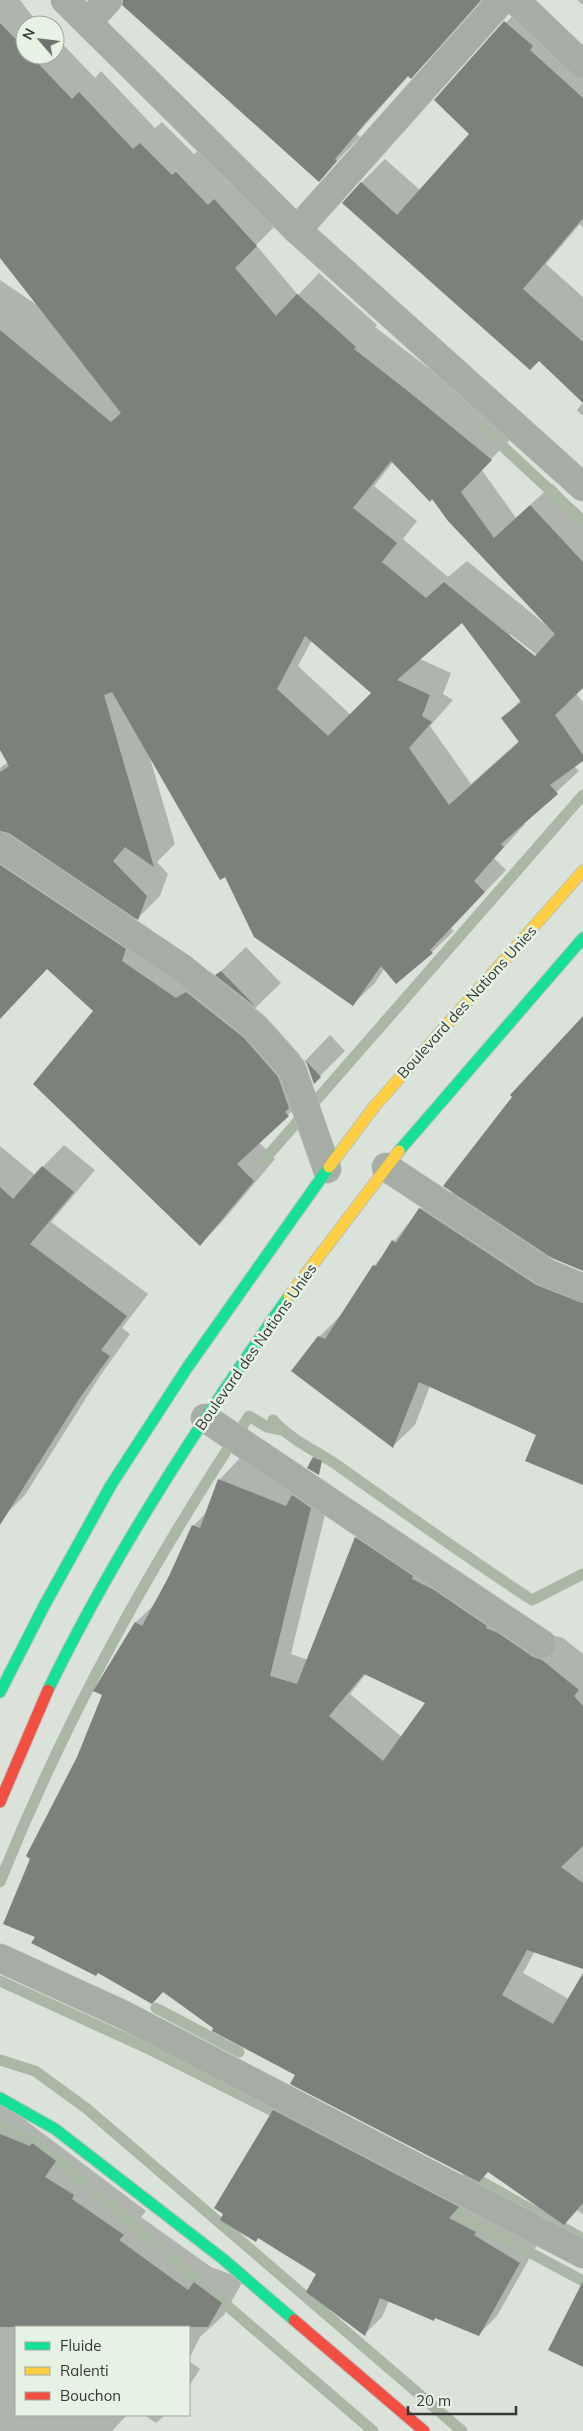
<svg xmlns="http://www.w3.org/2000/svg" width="583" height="2431" viewBox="0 0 583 2431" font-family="Mulish,sans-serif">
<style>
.shadow{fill:#0003;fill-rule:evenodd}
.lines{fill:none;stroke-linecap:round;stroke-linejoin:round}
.stream{stroke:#a8b8a4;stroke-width:11}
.building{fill:#7c827b;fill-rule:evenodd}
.street-casing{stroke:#bbc0ba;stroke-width:29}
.fast-casing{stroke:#bbc0ba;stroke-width:13}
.slow-casing{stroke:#bbc0ba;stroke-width:13}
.jam-casing{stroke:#bbc0ba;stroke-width:13}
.street{stroke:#a5ada4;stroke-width:28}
.fast{stroke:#16e098;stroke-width:11}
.slow{stroke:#ffcf43;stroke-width:11}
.jam{stroke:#f24e42;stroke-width:11}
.labels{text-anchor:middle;stroke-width:5;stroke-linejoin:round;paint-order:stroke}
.street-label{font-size:15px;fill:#353a34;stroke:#e6f3e3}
</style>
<rect width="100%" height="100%" fill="#dbe2da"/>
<g class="shadow">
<path d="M0,0H20L35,20L38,19L44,25H25V55H55V36L95,78L101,71L155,128L162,122L194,154L198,151L230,184L237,178L278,223L256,245L298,295L319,273L377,325L375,327L431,370L512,438L481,469L516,518L553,484L583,517V686L576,693L583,703V759L574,766L579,771L523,823L525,824L494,858L506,870L451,928L454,931L432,952L384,969L375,983L353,1004L226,876L150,758L175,844L157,862L168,874L160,896L136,920L147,927L143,939L198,977L209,971L216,976L246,947L281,983L255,1008L266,1017L300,1055L310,1085V1094L259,1142L275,1159L221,1223L200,1244L95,1011L47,968L0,1007V768L8,762L0,748V280L37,305L0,256ZM393,462L432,498L545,624L467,561L448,577L403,539L417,521L374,486ZM462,621L521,700L503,718L519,741L471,784L430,726L453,700L443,694L451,673L420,659ZM510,634L541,658L539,660L510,637ZM312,640L373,693L351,715L298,666Z"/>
<path d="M133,0H482L435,53L411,77L409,75L357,134L360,137L319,180Z"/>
<path d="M527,0L583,52V228L580,224L546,264L583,297V402L361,183L385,159L420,190L471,134L435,100Z"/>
<path d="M577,0H583V5Z"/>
<path d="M583,403V416L577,410Z"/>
<path d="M583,1016V1270L548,1256L561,1265L583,1274V1483L538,1434L430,1386L415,1425L393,1446L319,1337L341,1315L374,1266L420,1209L442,1187L451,1193Z"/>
<path d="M330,1035L345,1051L314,1082L306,1060Z"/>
<path d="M64,1145L95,1170L51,1222L148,1294L122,1328L130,1334L100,1376L25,1495L0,1520V1146L35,1175Z"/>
<path d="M240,1458L305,1484L315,1475L332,1486L291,1654L308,1660L356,1538L377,1516L434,1555L433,1557L456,1569L508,1604L506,1606L520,1612L555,1636L563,1638L583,1654V1967L535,1951L523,1973L569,1999L583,1976V2215L578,2210L564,2223L488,2171L297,2074L215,2027L164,1990L36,1937L78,1758L103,1694L95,1690L136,1622L157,1602L193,1526L206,1513L219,1480ZM366,1674L427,1703L402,1737L350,1694Z"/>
<path d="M292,2093L537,2245L497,2316L479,2334L436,2317L434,2319L389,2301L382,2317L365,2334L318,2274L259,2237L256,2240L274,2111Z"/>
<path d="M0,2101L146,2211L141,2217L211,2267L244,2279L224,2315L200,2337L189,2359V2327H16V2415H127L112,2431H0Z"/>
<path d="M189,2361L200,2369L189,2386Z"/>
<path d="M144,2415H165L156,2423Z"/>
</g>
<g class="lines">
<g class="stream">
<path d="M483,428L583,521"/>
<path d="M264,1160L583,795"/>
<path d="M273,1420C294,1443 320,1452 344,1470C406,1514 468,1558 532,1600L583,1574"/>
<path d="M0,1882C67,1715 150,1566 249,1416L267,1427L282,1430"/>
<path d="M0,1981L151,2050L287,2118"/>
<path d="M156,2008L239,2052"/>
<path d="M0,2060L35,2071L86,2108L462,2431"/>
<path d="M0,2125L32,2141L48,2152L373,2431"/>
<path d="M468,2174L580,2237"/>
<path d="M443,2206L583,2281"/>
</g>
</g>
<g class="building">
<path d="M123,0H481L411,79L408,76L367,121L335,159L337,161L319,182L122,5Z"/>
<path d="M504,21L533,46L530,50L583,98V218L523,289L583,342V403L539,361L530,370L342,203L361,182L397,215L469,134L434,100Z"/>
<path d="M0,23L25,49V55H30L72,99L79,92L133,149L140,143L172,175L176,172L208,205L214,199L257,246L235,268L276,316L297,294L356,347L354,349L409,392L492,460L461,492L494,538L530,505L583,562V688L555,715L583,755V761L550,785L558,794L501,844L504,847L474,881L485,892L430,950L433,953L396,984L381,966L353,1006L254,937L225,877L220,880L112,692L104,695L154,867L125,847L113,861L147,896L138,920L9,833L0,831V772L9,766L0,750V330L111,422L121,413L0,258ZM391,461L430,502L432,499L448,521L555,634L535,656L444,582L426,598L382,562L397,543L353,508ZM462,623L521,702L501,718L519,742L449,805L409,748L432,722L422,716L430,695L397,680ZM305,636L371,693L328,736L277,689Z"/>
<path d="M0,865L126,949L122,961L176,998L186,992L244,1038L278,1077L289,1108L285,1112L289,1116L237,1164L254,1181L200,1246L33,1084L93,1011L47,969L0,1019Z"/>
<path d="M221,971L257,1008L215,975Z"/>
<path d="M583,1016V1271L552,1258L443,1186L512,1097L510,1095Z"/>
<path d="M304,1059L321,1077L314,1084L307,1064Z"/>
<path d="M42,1166L74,1192L30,1244L127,1316L101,1350L110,1356L79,1399L0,1525V1187L13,1199Z"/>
<path d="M419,1208L536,1285L583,1303V1485L525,1461L536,1435L419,1382L393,1448L291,1371L318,1336L325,1339L373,1265L376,1266L392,1240L396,1243Z"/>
<path d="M313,1457L322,1461L319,1475L307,1468Z"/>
<path d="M218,1479L286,1506L292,1495L311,1508L270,1676L297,1684L355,1537L413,1576L412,1579L434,1590L487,1626L486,1628L498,1633L533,1657L542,1660L579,1690L574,1696L583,1706V1846L561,1867L583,1883V1969L527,1950L502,1995L553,2024L583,1973V2203L564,2225L488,2172L479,2182L290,2084L295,2075L212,2031L213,2028L163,1992L152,2004L98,1973L96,1976L31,1943L35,1937L3,1924L30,1859L26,1856L77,1757L102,1695L93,1691L135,1622L142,1626L169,1576L192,1525L200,1528ZM364,1674L425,1703L383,1761L329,1716Z"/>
<path d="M273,2110L459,2207L449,2218L476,2232L474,2235L520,2263L479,2336L435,2318L434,2321L380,2298L365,2336L306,2292L316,2274L258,2238L256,2242L220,2220L223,2214L214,2208Z"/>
<path d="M0,2134L30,2146L32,2143L56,2161L45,2177L74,2195L72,2199L124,2235L119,2240L188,2290L194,2282L222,2303L208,2327H0Z"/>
<path d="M583,2281V2367L548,2350Z"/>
</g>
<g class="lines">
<defs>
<g id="street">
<path d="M65,0L297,230L583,487"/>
<path d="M515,0L583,65"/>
<path d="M89,21L108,0"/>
<path d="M297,230L502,0"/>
<path d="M0,846L182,968L255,1027L292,1069L327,1169"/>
<path d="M386,1167L545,1272L583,1288"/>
<path d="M205,1418L542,1644"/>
<path d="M0,1958L124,2015L583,2254"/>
</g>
<g id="fast">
<path d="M399,1151L583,938"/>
<path d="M48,1690C115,1552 201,1421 289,1296"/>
<path d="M0,1692L44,1606L111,1485L187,1368L329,1167"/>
<path d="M0,2098L55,2129L223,2259L294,2320"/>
</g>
<g id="slow">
<path d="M329,1167L374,1107L583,871"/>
<path d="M289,1296L399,1151"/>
</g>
<g id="jam">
<path d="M0,1802L48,1690"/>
<path d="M294,2320L424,2431"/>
</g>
</defs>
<use href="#street" class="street-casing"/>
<use href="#fast" class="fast-casing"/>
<use href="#slow" class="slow-casing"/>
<use href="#jam" class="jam-casing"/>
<use href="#street" class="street"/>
<use href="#fast" class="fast"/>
<use href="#slow" class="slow"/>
<use href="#jam" class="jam"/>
</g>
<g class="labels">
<g class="street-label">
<text transform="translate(467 1002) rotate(-48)" y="5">Boulevard des Nations Unies</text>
<text transform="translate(256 1347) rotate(-55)" y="5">Boulevard des Nations Unies</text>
</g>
</g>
<rect x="15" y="2326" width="175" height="90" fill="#e6f3e3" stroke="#9fa99d"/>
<rect x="25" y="2342" width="25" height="8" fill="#16e098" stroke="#9fa99d"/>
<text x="60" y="2351" font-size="15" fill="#353a34">Fluide</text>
<rect x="25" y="2367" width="25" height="8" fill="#ffcf43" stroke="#9fa99d"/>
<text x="60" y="2376" font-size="15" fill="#353a34">Ralenti</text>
<rect x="25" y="2392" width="25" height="8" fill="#f24e42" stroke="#9fa99d"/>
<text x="60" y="2401" font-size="15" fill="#353a34">Bouchon</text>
<g transform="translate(40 40) rotate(298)"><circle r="24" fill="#e6f3e3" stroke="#9fa99d"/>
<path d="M0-4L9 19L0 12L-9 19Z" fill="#6f756e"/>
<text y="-8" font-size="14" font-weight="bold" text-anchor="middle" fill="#353a34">N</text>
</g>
<path d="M408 2406v8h108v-8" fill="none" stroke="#353a34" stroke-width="2.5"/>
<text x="416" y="2406" font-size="15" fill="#353a34" stroke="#e6f3e3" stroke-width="4" paint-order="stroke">20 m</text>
</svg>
